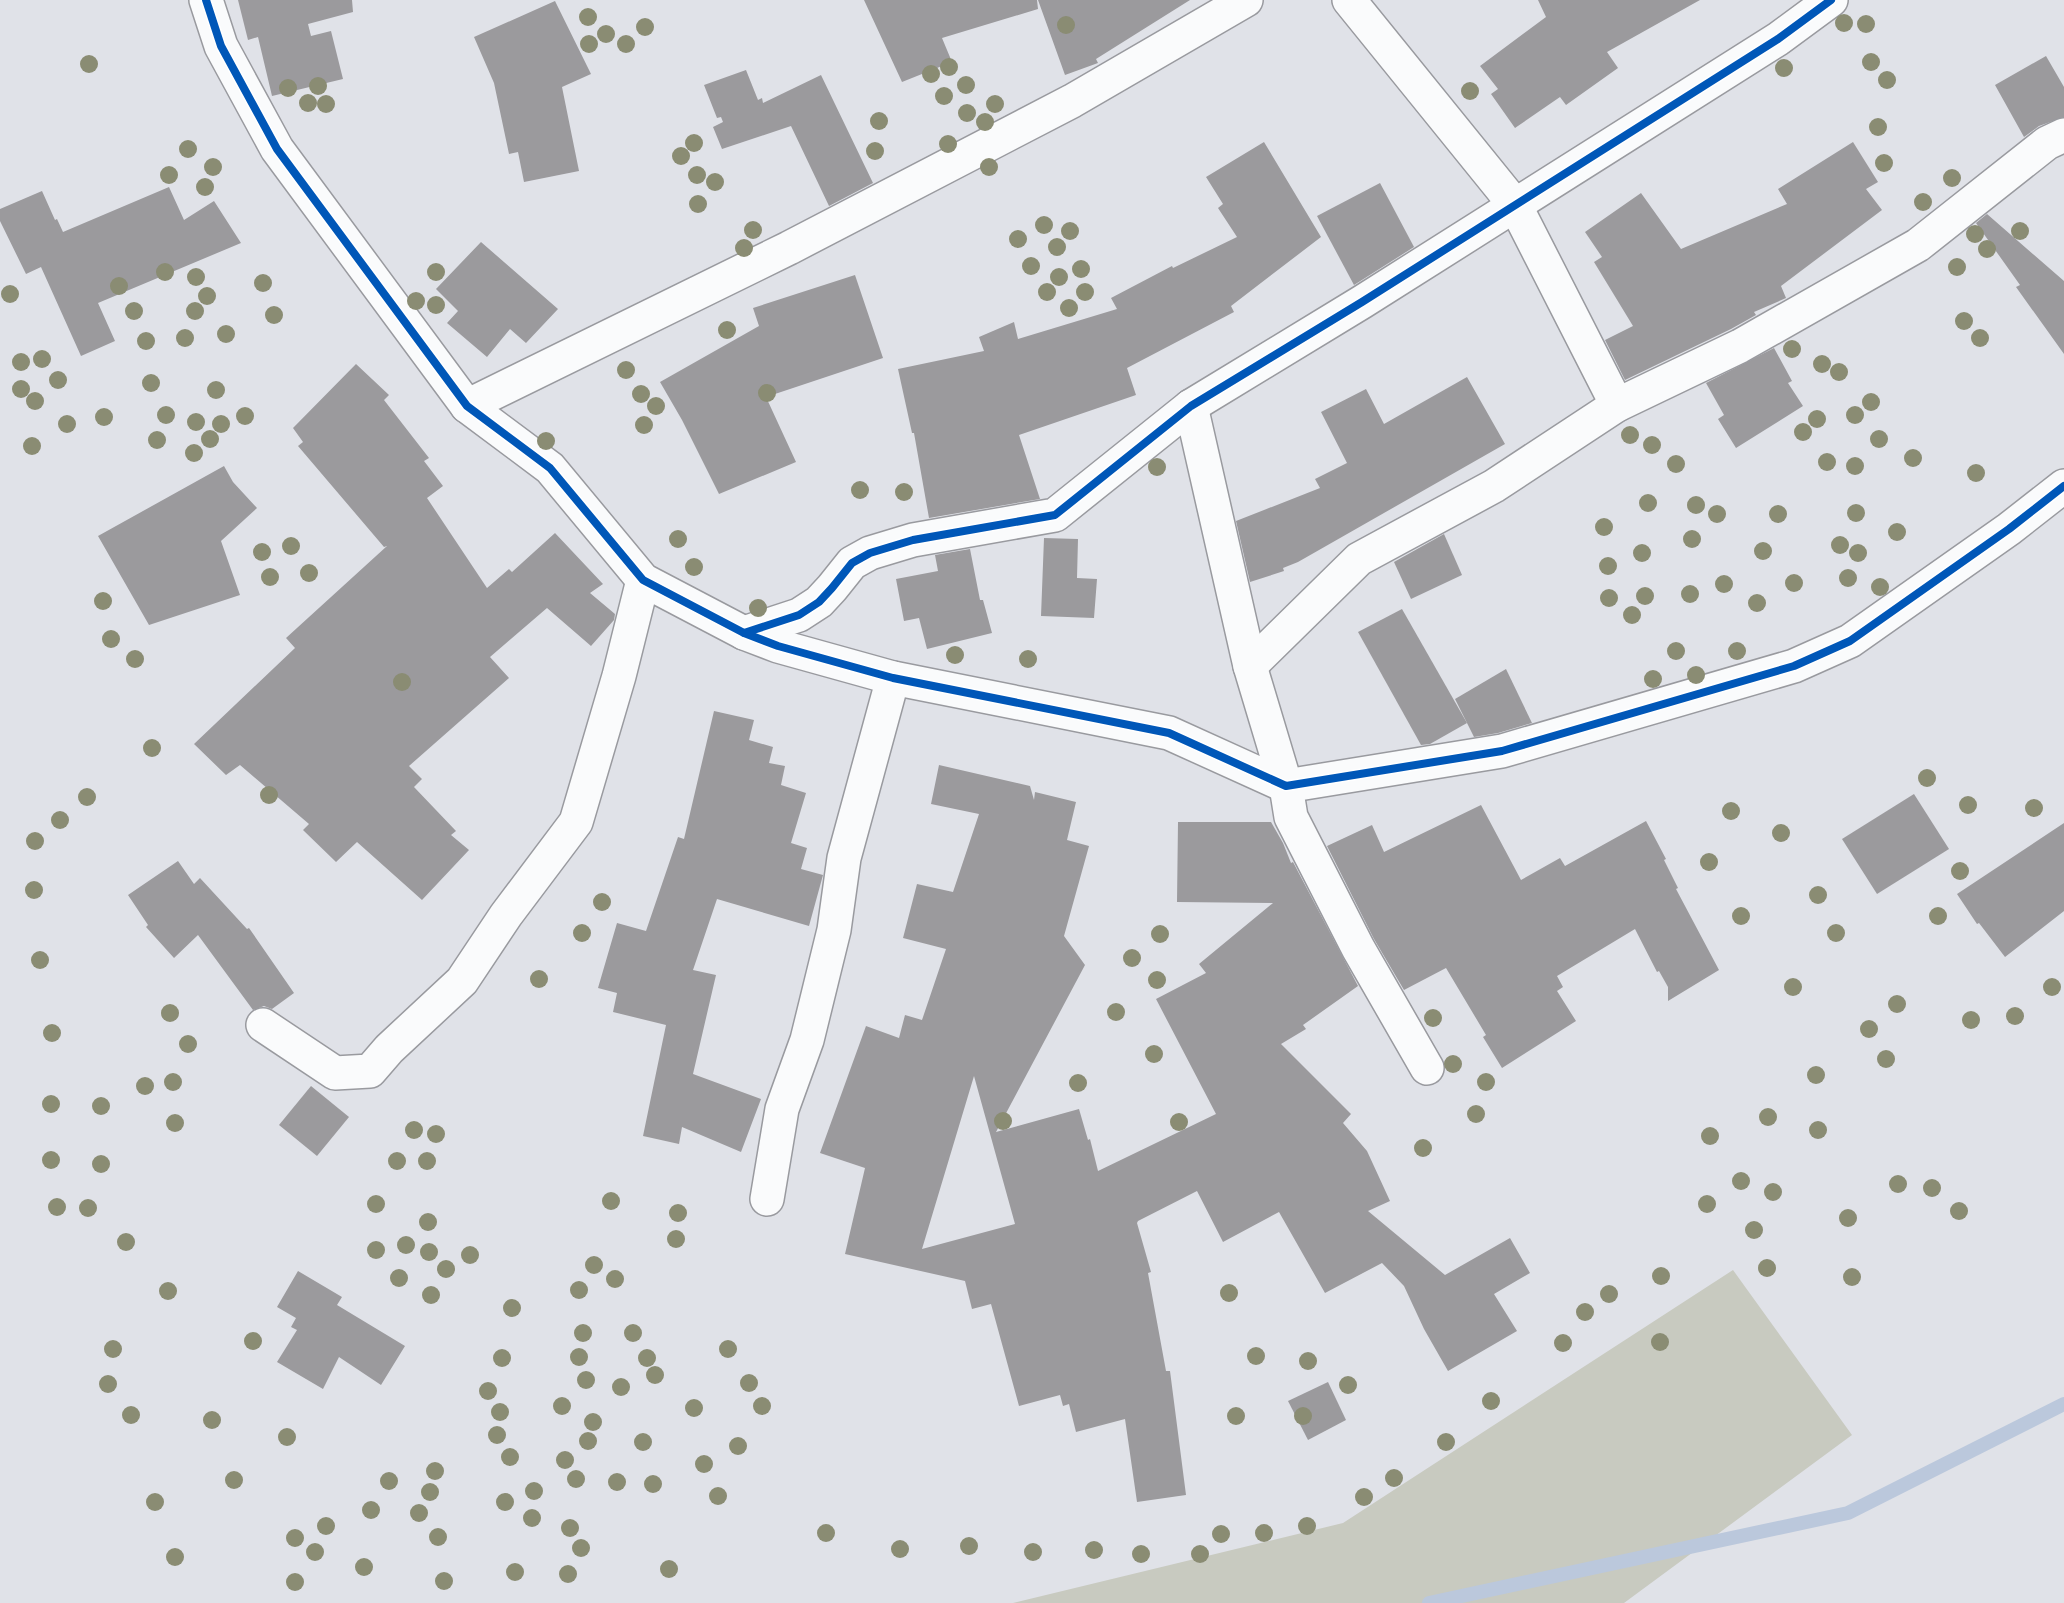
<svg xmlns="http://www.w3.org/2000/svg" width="2064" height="1603" viewBox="0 0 2064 1603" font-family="Montserrat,sans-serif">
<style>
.green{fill:#c8cac0}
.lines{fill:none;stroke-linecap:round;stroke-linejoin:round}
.stream{stroke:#bbc8dc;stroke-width:14}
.building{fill:#9b9a9d;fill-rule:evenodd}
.minor-casing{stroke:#999a9f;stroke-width:36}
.minor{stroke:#fafbfc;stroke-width:33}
.cycleway-casing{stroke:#fff;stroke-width:11}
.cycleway{stroke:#0057b8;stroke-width:8}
.tree{fill:#8a8c73}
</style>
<rect width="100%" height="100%" fill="#e0e2e8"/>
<path class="green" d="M1733,1270L1852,1435L1624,1603H1013L1343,1523Z"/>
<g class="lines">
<path class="stream" d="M1429,1603L1848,1513L2064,1404"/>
</g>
<g class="building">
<path d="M238,0H352L353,12L308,24L311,36L331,31L343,79L272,96L258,37L248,40Z"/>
<path d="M864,0H1037L1038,9L942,38L952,62L902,82Z"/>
<path d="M1038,0H1190L1096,59L1098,63L1065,75Z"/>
<path d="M1538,0H1700L1607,52L1618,68L1566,105L1560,97L1515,128L1491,94L1498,89L1480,66L1546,17Z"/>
<path d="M555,1L591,74L562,87L579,171L524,182L518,152L509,154L494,83L474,37Z"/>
<path d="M2046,56L2064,87V117L2039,126L2024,137L1995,85Z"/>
<path d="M746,70L758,100L762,98L763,103L821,75L873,183L829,206L791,126L722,149L713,127L723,122L721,117L717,118L704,85Z"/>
<path d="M1264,142L1321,237L1231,306L1234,312L1127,368L1136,395L1019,435L1040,499L929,518L914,433H912L898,369L984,351L979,337L1014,322L1018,339L1117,309L1111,298L1172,266L1173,268L1237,237L1218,208L1223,204L1206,177Z"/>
<path d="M1853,142L1878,182L1866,189L1882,210L1781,286L1786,298L1754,312L1756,315L1731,329L1625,380L1605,340L1633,326L1594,262L1602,257L1585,232L1641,193L1681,249L1787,204L1778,189Z"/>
<path d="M1380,183L1414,247L1354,285L1317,216Z"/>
<path d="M169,187L184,220L214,201L241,243L98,303L115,341L81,356L41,267L26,274L0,221V209L42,191L55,220L57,219L63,232Z"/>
<path d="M1987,214L2064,281V354L2016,287L2020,285L1976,223Z"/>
<path d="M481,242L558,309L526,343L510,329L487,357L447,323L458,311L436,289Z"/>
<path d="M855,275L883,358L766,397L796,462L719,494L682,420L660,382L759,326L753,308Z"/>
<path d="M1774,348L1792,381L1788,383L1803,406L1736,448L1718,419L1724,415L1706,383Z"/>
<path d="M356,364L389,395L384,400L429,458L424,461L443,486L427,498L487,588L509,569L512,572L555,533L603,584L590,593L615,614L614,620L591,646L547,608L490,657L509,678L409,766L422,779L414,787L456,831L451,835L469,850L422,900L357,842L336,862L303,830L309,824L240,765L226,775L194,744L295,648L286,638L387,546L384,547L298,446L303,442L293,428Z"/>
<path d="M1467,377L1505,444L1298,562L1283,568L1284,571L1250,582L1236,521L1320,488L1315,479L1347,463L1321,412L1366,389L1384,424Z"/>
<path d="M224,466L233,482L257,508L221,541L240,595L149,625L98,536Z"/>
<path d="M1444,534L1462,575L1411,599L1394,562Z"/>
<path d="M1044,538L1078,539L1077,578L1097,579L1094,618L1041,616Z"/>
<path d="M970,549L980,600H983L992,633L927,649L919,618L904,621L896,579L938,571L935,555Z"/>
<path d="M1402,609L1467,723L1430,744L1421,745L1358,632Z"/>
<path d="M1506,669L1532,723L1498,733L1474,737L1455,699Z"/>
<path d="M714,711L754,720L749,740L773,747L769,763L785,766L781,785L806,793L791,843L807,848L801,869L823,875L809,926L717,899L693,970L716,975L693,1074L761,1099L741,1152L682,1127L679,1144L643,1136L666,1025L613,1012L617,993L598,988L617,923L646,931L678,837L684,839Z"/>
<path d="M939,765L1030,786L1034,800L1035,792L1076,802L1067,840L1089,846L1064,936L1085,965L996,1132L1079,1109L1088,1140L1090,1139L1098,1171L1216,1114L1156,999L1206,973L1199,964L1273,903L1177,902L1178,822H1271L1283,843L1291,863L1293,862L1358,986L1303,1025L1306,1029L1281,1044L1351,1114L1343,1123L1367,1151L1390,1201L1368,1211L1445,1275L1510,1238L1530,1273L1494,1294L1517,1331L1448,1371L1424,1329L1404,1286L1382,1263L1325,1293L1279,1212L1223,1242L1197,1191L1138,1221L1137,1223L1151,1272L1148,1273L1166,1371H1170L1186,1495L1137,1502L1125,1419L1076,1432L1069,1404L1063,1406L1060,1395L1019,1406L991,1304L972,1309L965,1281L845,1254L865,1168L820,1153L866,1026L899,1038L905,1015L922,1020L946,949L903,938L917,884L953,892L979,814L931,804ZM974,1076L1015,1224L922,1249Z"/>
<path d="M1914,794L1949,849L1877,894L1842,839Z"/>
<path d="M1481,805L1521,880L1560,858L1565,866L1646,821L1666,859L1664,860L1678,888L1676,889L1719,970L1668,1001V987L1659,971L1657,972L1635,929L1557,976L1563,987L1557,991L1576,1021L1502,1068L1483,1037L1486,1035L1446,968L1404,990L1374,939L1327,846L1372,825L1384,852Z"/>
<path d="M2064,823V911L2005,957L1979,923L1977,924L1957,894Z"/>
<path d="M178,861L194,884L200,878L247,929L249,928L294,993L272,1009L264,1006L253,1010L198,935L174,958L146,927L148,925L128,895Z"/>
<path d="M311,1086L349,1117L317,1156L279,1125Z"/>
<path d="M298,1271L342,1297L337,1305L405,1346L381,1385L339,1357L323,1389L277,1362L297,1330L291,1327L296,1318L277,1307Z"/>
<path d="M1328,1382L1346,1420L1308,1440L1288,1401Z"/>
</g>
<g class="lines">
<defs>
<g id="minor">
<path d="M206,0L221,46L277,149L467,406L550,468L643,580L744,633L778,646L893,678L1169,733L1286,786L1502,751L1794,666L1850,641L2009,529L2064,486"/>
<path d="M1349,0L1515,205L1617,405"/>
<path d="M467,406L789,248L1072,101L1246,0"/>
<path d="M1191,406L1250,666L1286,786L1291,817L1358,948L1427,1068"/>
<path d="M744,633L799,615L819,602L832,588L852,563L870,553L913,540L1055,515L1191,406L1362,302L1778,39L1831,0"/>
<path d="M1250,666L1359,559L1494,486L1617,405L1740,346L1918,245L2047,143L2064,135"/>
<path d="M263,1025L335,1073L370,1071L389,1049L462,981L506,915L576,822L619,676L643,580"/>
<path d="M767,1199L782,1109L807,1040L834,930L844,858L893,678"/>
</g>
</defs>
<use href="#minor" class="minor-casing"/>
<use href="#minor" class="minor"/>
<defs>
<g id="cycleway">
<path d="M206,0L221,46L277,149L467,406L550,468L643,580L744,633L778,646L893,678L1169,733L1286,786L1502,751L1794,666L1850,641L2009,529L2064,486"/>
<path d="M744,633L799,615L819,602L832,588L852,563L870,553L913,540L1055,515L1191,406L1362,302L1778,39L1831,0"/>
</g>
</defs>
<use href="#cycleway" class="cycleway-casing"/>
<use href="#cycleway" class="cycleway"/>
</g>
<g class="tree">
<circle cx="588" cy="17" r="9"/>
<circle cx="1844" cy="23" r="9"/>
<circle cx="1866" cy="24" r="9"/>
<circle cx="1066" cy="25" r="9"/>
<circle cx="645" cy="27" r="9"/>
<circle cx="606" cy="34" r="9"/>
<circle cx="589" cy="44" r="9"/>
<circle cx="626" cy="44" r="9"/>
<circle cx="1871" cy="62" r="9"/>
<circle cx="89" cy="64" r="9"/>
<circle cx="949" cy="67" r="9"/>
<circle cx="1784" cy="68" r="9"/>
<circle cx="931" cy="74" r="9"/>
<circle cx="1887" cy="80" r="9"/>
<circle cx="966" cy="85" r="9"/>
<circle cx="318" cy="86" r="9"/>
<circle cx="288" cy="88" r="9"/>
<circle cx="1470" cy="91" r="9"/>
<circle cx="944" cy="96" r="9"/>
<circle cx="308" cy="103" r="9"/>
<circle cx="326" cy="104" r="9"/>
<circle cx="995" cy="104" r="9"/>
<circle cx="967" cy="113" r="9"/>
<circle cx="879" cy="121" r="9"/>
<circle cx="985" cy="122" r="9"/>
<circle cx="1878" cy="127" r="9"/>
<circle cx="694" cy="143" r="9"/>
<circle cx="948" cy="144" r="9"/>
<circle cx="188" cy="149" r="9"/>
<circle cx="875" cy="151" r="9"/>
<circle cx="681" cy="156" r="9"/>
<circle cx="1884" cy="163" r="9"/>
<circle cx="213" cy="167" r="9"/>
<circle cx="989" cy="167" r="9"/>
<circle cx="169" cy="175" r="9"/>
<circle cx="697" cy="175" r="9"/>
<circle cx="1952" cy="178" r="9"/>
<circle cx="715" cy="182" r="9"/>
<circle cx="205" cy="187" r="9"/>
<circle cx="1923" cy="202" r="9"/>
<circle cx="698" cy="204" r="9"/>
<circle cx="1044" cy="225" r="9"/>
<circle cx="753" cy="230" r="9"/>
<circle cx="1070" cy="231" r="9"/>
<circle cx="2020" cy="231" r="9"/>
<circle cx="1975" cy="234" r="9"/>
<circle cx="1018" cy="239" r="9"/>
<circle cx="1057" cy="247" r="9"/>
<circle cx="744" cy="248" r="9"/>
<circle cx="1987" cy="249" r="9"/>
<circle cx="1031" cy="266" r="9"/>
<circle cx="1957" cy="267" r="9"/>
<circle cx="1081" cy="269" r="9"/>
<circle cx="165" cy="272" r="9"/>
<circle cx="436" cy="272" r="9"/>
<circle cx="196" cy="277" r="9"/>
<circle cx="1059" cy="277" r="9"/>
<circle cx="263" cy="283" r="9"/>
<circle cx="119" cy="286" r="9"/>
<circle cx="1047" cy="292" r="9"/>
<circle cx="1085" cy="292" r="9"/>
<circle cx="10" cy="294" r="9"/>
<circle cx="207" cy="296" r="9"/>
<circle cx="416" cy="301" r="9"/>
<circle cx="436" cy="305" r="9"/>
<circle cx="1069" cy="308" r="9"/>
<circle cx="134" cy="311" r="9"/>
<circle cx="195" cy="311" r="9"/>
<circle cx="274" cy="315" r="9"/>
<circle cx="1964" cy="321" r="9"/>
<circle cx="727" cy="330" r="9"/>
<circle cx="226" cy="334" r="9"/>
<circle cx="185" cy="338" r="9"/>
<circle cx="1980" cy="338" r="9"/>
<circle cx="146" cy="341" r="9"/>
<circle cx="1792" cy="349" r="9"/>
<circle cx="42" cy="359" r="9"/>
<circle cx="21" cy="362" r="9"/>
<circle cx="1822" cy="364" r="9"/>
<circle cx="626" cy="370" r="9"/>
<circle cx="1839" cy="372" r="9"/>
<circle cx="58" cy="380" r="9"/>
<circle cx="151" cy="383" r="9"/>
<circle cx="21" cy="389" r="9"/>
<circle cx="216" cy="390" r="9"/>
<circle cx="767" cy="393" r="9"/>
<circle cx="641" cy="394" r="9"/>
<circle cx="35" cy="401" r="9"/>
<circle cx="1871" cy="402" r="9"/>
<circle cx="656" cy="406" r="9"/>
<circle cx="166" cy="415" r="9"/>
<circle cx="1855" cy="415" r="9"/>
<circle cx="245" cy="416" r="9"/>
<circle cx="104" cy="417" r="9"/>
<circle cx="1817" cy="419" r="9"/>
<circle cx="196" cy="422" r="9"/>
<circle cx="67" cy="424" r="9"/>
<circle cx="221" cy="424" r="9"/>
<circle cx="644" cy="425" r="9"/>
<circle cx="1803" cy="432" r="9"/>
<circle cx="1630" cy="435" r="9"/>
<circle cx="210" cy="439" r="9"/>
<circle cx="1879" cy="439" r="9"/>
<circle cx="157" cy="440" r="9"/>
<circle cx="546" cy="441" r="9"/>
<circle cx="1652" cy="445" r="9"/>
<circle cx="32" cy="446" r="9"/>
<circle cx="194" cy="453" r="9"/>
<circle cx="1913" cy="458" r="9"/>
<circle cx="1827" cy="462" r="9"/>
<circle cx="1676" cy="464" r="9"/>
<circle cx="1855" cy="466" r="9"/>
<circle cx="1157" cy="467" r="9"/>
<circle cx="1976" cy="473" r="9"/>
<circle cx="860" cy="490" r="9"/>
<circle cx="904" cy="492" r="9"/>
<circle cx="1648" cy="503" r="9"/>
<circle cx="1696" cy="505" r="9"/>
<circle cx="1856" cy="513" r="9"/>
<circle cx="1717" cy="514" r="9"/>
<circle cx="1778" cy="514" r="9"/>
<circle cx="1604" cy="527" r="9"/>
<circle cx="1897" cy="532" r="9"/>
<circle cx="678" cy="539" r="9"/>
<circle cx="1692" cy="539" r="9"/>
<circle cx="1840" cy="545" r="9"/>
<circle cx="291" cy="546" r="9"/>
<circle cx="1763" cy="551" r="9"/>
<circle cx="262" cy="552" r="9"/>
<circle cx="1642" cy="553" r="9"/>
<circle cx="1858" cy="553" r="9"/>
<circle cx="1608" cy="566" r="9"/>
<circle cx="694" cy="567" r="9"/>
<circle cx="309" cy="573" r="9"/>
<circle cx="270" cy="577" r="9"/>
<circle cx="1848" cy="578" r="9"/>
<circle cx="1794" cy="583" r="9"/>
<circle cx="1724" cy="584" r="9"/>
<circle cx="1880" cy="587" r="9"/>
<circle cx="1690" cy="594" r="9"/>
<circle cx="1645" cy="596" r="9"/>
<circle cx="1609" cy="598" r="9"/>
<circle cx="103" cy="601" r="9"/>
<circle cx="1757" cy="603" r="9"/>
<circle cx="758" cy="608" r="9"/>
<circle cx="1632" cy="615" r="9"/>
<circle cx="111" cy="639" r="9"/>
<circle cx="1676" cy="651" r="9"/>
<circle cx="1737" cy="651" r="9"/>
<circle cx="955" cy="655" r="9"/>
<circle cx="135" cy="659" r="9"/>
<circle cx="1028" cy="659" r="9"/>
<circle cx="1696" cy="675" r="9"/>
<circle cx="1653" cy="679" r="9"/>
<circle cx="402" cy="682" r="9"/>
<circle cx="152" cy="748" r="9"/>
<circle cx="1927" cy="778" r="9"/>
<circle cx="269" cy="795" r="9"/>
<circle cx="87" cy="797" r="9"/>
<circle cx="1968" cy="805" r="9"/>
<circle cx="2034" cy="808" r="9"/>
<circle cx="1731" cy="811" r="9"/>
<circle cx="60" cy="820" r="9"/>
<circle cx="1781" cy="833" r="9"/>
<circle cx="35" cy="841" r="9"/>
<circle cx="1709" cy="862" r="9"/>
<circle cx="1960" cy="871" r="9"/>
<circle cx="34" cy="890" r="9"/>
<circle cx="1818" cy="895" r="9"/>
<circle cx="602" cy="902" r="9"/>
<circle cx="1741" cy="916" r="9"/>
<circle cx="1938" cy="916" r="9"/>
<circle cx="582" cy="933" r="9"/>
<circle cx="1836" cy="933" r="9"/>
<circle cx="1160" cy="934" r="9"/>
<circle cx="1132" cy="958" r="9"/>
<circle cx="40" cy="960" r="9"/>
<circle cx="539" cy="979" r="9"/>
<circle cx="1157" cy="980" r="9"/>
<circle cx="1793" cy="987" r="9"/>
<circle cx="2052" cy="987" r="9"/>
<circle cx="1897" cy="1004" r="9"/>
<circle cx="1116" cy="1012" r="9"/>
<circle cx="170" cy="1013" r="9"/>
<circle cx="2015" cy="1016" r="9"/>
<circle cx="1433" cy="1018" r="9"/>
<circle cx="1971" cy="1020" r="9"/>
<circle cx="1869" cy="1029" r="9"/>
<circle cx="52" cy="1033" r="9"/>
<circle cx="188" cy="1044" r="9"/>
<circle cx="1154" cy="1054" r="9"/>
<circle cx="1886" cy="1059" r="9"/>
<circle cx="1453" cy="1064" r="9"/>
<circle cx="1816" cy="1075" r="9"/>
<circle cx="173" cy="1082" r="9"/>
<circle cx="1486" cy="1082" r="9"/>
<circle cx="1078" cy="1083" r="9"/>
<circle cx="145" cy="1086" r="9"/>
<circle cx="51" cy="1104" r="9"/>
<circle cx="101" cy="1106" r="9"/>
<circle cx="1476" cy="1114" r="9"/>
<circle cx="1768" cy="1117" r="9"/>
<circle cx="1003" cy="1121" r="9"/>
<circle cx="1179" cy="1122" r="9"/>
<circle cx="175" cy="1123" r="9"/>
<circle cx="414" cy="1130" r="9"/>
<circle cx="1818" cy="1130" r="9"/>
<circle cx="436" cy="1134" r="9"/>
<circle cx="1710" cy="1136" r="9"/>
<circle cx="1423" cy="1148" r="9"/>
<circle cx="51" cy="1160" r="9"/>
<circle cx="397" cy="1161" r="9"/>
<circle cx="427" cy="1161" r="9"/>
<circle cx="101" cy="1164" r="9"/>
<circle cx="1741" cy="1181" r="9"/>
<circle cx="1898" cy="1184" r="9"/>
<circle cx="1932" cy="1188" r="9"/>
<circle cx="1773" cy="1192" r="9"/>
<circle cx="611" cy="1201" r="9"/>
<circle cx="376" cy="1204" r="9"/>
<circle cx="1707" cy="1204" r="9"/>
<circle cx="57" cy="1207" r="9"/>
<circle cx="88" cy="1208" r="9"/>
<circle cx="1959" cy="1211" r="9"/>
<circle cx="678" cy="1213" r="9"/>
<circle cx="1848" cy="1218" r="9"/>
<circle cx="428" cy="1222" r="9"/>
<circle cx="1754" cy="1230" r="9"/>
<circle cx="676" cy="1239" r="9"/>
<circle cx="126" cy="1242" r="9"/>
<circle cx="406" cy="1245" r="9"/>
<circle cx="376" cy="1250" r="9"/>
<circle cx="429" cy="1252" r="9"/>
<circle cx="470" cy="1255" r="9"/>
<circle cx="594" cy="1265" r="9"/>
<circle cx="1767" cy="1268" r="9"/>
<circle cx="446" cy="1269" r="9"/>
<circle cx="1661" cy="1276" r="9"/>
<circle cx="1852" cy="1277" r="9"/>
<circle cx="399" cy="1278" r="9"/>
<circle cx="615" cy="1279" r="9"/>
<circle cx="579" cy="1290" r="9"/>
<circle cx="168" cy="1291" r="9"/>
<circle cx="1229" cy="1293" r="9"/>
<circle cx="1609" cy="1294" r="9"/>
<circle cx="431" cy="1295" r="9"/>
<circle cx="512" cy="1308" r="9"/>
<circle cx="1585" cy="1312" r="9"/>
<circle cx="583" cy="1333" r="9"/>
<circle cx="633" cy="1333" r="9"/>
<circle cx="253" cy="1341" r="9"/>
<circle cx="1660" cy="1342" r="9"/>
<circle cx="1563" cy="1343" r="9"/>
<circle cx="113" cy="1349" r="9"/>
<circle cx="728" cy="1349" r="9"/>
<circle cx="1256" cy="1356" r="9"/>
<circle cx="579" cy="1357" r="9"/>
<circle cx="502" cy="1358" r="9"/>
<circle cx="647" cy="1358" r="9"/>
<circle cx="1308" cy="1361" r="9"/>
<circle cx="655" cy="1375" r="9"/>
<circle cx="586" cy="1380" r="9"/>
<circle cx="749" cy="1383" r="9"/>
<circle cx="108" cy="1384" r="9"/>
<circle cx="1348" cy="1385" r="9"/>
<circle cx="621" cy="1387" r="9"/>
<circle cx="488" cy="1391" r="9"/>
<circle cx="1491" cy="1401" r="9"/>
<circle cx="562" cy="1406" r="9"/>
<circle cx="762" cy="1406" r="9"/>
<circle cx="694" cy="1408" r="9"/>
<circle cx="500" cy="1412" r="9"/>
<circle cx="131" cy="1415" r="9"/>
<circle cx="1236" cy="1416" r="9"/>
<circle cx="1303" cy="1416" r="9"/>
<circle cx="212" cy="1420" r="9"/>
<circle cx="593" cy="1422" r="9"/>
<circle cx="497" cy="1435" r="9"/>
<circle cx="287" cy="1437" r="9"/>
<circle cx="588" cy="1441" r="9"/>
<circle cx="643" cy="1442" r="9"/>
<circle cx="1446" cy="1442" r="9"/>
<circle cx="738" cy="1446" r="9"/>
<circle cx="510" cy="1457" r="9"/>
<circle cx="565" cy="1460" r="9"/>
<circle cx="704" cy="1464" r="9"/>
<circle cx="435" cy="1471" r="9"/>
<circle cx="1394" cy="1478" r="9"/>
<circle cx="576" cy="1479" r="9"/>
<circle cx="234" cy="1480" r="9"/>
<circle cx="389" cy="1481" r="9"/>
<circle cx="617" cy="1482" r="9"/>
<circle cx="653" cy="1484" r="9"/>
<circle cx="534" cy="1491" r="9"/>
<circle cx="430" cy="1492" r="9"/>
<circle cx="718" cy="1496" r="9"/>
<circle cx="1364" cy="1497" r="9"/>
<circle cx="155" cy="1502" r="9"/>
<circle cx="505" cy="1502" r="9"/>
<circle cx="371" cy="1510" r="9"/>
<circle cx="419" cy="1513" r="9"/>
<circle cx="532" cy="1518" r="9"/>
<circle cx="326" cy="1526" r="9"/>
<circle cx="1307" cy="1526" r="9"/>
<circle cx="570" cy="1528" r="9"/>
<circle cx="826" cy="1533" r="9"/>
<circle cx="1264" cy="1533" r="9"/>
<circle cx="1221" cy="1534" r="9"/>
<circle cx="438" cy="1537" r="9"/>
<circle cx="295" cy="1538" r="9"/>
<circle cx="969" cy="1546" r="9"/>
<circle cx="581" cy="1548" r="9"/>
<circle cx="900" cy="1549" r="9"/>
<circle cx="1094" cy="1550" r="9"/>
<circle cx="315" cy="1552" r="9"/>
<circle cx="1033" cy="1552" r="9"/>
<circle cx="1141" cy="1554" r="9"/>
<circle cx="1200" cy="1554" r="9"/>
<circle cx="175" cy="1557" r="9"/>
<circle cx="364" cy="1567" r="9"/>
<circle cx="669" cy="1569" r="9"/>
<circle cx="515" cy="1572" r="9"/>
<circle cx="568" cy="1574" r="9"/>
<circle cx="444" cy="1581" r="9"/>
<circle cx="295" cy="1582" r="9"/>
</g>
</svg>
